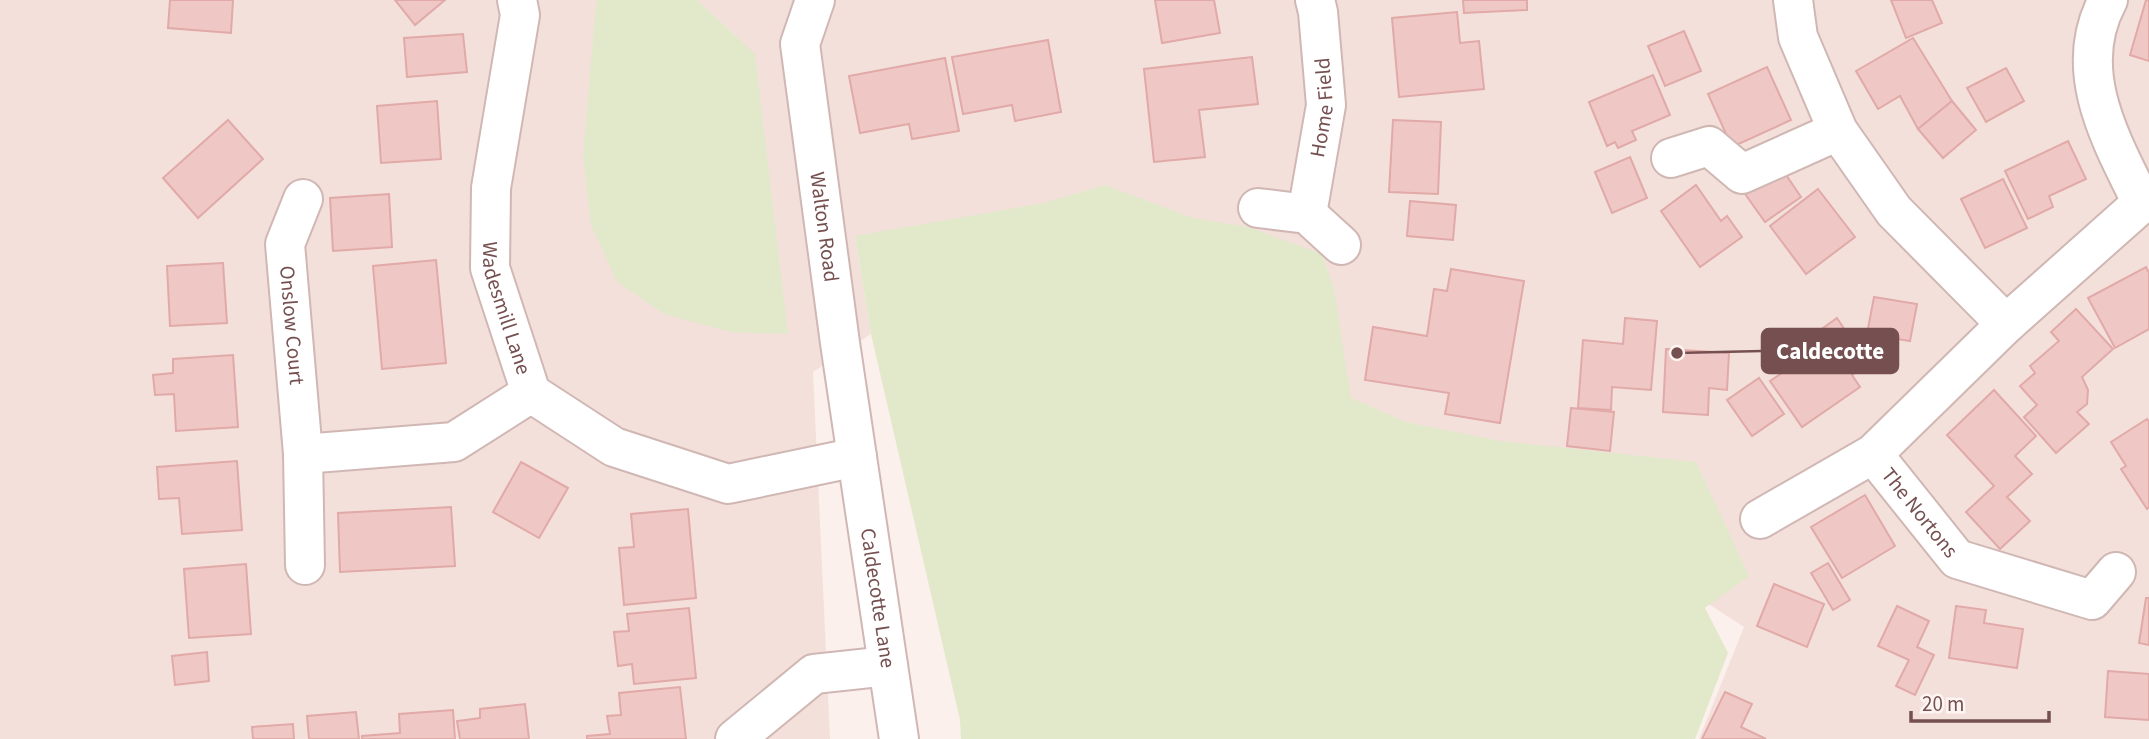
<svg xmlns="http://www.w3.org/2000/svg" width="2149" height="739" viewBox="0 0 2149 739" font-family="'Source Sans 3',sans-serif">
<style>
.residential{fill:#f3e0da}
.green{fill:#e1e9ca}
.building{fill:#efc8c5;stroke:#e1a9a7;stroke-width:2}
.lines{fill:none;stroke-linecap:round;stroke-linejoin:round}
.minor-casing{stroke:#d0b7b4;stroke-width:42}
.minor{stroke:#fff;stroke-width:38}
.labels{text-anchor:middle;stroke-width:6;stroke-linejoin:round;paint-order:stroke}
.street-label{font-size:21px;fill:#765050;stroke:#fef5f2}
.leader{fill:none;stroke:#765050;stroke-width:2.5}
.callout-dot{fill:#765050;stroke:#fef5f2;stroke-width:2.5}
.callout{fill:#765050;stroke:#765050;stroke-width:2.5}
.callout-label{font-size:23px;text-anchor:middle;font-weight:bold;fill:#fff}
</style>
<rect width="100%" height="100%" fill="#fbf0ec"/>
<path class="residential" d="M0,0H2149V739H1699L1744,627L1545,498L855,236L871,334L813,372L830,739H0Z"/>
<g class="green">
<path d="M598,0H697L755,54L788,334L731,332L664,314L617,282L591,225L583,157L596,3Z"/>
<path d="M1105,185L1193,218L1248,227L1322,254L1334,289L1351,398L1406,422L1500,441L1696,462L1749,576L1705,608L1728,653L1695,739H961L960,720L871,334L855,236L1044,203Z"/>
</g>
<g class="building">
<path d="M170,0H233L231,33L168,28Z"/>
<path d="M395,0H445L415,25Z"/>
<path d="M1155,0H1214L1220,33L1162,43Z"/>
<path d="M1463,0H1527V10L1464,13Z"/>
<path d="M1891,0H1932L1942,23L1906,38Z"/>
<path d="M2146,0H2149V61L2130,55Z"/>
<path d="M1457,12L1460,43L1479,41L1484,89L1399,97L1392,18Z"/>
<path d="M1684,31L1701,71L1665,86L1648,46Z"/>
<path d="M463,34L467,72L407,77L404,38Z"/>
<path d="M1913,38L1952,101L1918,129L1900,96L1878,109L1856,71Z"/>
<path d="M1048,40L1061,112L1015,121L1012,105L963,114L952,57Z"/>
<path d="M1252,57L1258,104L1199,110L1205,157L1154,162L1144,69Z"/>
<path d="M945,58L959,131L912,139L909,124L860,133L849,76Z"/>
<path d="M1767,67L1791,120L1732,147L1708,94Z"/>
<path d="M2006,68L2024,101L1986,122L1967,88Z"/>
<path d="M1653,75L1670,115L1632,131L1636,140L1618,148L1615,142L1607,146L1589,102Z"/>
<path d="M437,101L441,159L381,163L377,106Z"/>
<path d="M1952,101L1976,130L1943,158L1918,129Z"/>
<path d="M228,120L263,159L198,218L163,178Z"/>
<path d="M1393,120L1441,122L1438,194L1389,192Z"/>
<path d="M2068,141L2086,179L2049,196L2053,207L2028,219L2005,171Z"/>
<path d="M1630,157L1647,198L1612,213L1595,172Z"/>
<path d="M1780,166L1801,197L1765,222L1743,191Z"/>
<path d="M2003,179L2027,228L1985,248L1961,199Z"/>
<path d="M1696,185L1721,221L1727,216L1742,237L1700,267L1661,211Z"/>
<path d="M1818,189L1855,237L1806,274L1770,226Z"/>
<path d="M389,194L392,247L333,251L330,198Z"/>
<path d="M1410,201L1456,205L1453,240L1407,236Z"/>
<path d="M436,260L446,363L382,369L373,266Z"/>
<path d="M223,263L227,323L170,326L167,266Z"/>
<path d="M2146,267L2149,273V329L2115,348L2088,298Z"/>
<path d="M1451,269L1524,281L1500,423L1445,414L1449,393L1365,380L1373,327L1427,336L1434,289L1447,291Z"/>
<path d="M1874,297L1917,304L1910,341L1867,334Z"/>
<path d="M2076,309L2113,349L2082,377L2088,390L2087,404L2077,412L2089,424L2056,453L2024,417L2037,405L2020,386L2035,373L2030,366L2059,341L2051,332Z"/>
<path d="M1625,318L1657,321L1651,390L1612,387L1611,410L1578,408L1583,340L1623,344Z"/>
<path d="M1837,318L1868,365L1852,375L1860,387L1802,427L1770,381L1827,343L1819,331Z"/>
<path d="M1666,349L1729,353L1727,390L1709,388L1708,415L1663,412Z"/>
<path d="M233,355L238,427L176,431L174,394L155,395L153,375L173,373V359Z"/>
<path d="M1759,378L1784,414L1752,436L1727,400Z"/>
<path d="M1994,390L2036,436L2015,456L2032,474L2007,497L2030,521L2000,549L1966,512L1994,486L1947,435Z"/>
<path d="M1571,408L1614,412L1610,451L1567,446Z"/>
<path d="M2147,419L2149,422V507L2147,509L2121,469L2126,466L2111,442Z"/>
<path d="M237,461L242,530L182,534L179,498L159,499L157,467Z"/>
<path d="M521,462L568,488L539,538L493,512Z"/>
<path d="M1865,495L1895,546L1842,578L1811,527Z"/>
<path d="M451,507L455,566L340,572L338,513Z"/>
<path d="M688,509L696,598L624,605L619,548L634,547L631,514Z"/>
<path d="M1828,563L1850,600L1833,610L1811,573Z"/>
<path d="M246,564L251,634L189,638L184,569Z"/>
<path d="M1774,584L1824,604L1807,647L1757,626Z"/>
<path d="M2146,598H2149V645L2139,643Z"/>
<path d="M1897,606L1929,621L1917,647L1934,655L1915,695L1896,686L1909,660L1878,646Z"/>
<path d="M1956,606L1986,610L1984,623L2023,629L2017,668L1949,658Z"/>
<path d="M689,608L696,678L634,684L632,664L618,666L614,632L629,631L627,614Z"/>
<path d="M207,652L209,681L175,685L172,656Z"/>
<path d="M2108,671L2149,674V720L2105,717Z"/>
<path d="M680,687L686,739H587V736L610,734L607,716L621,715L619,693Z"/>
<path d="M1725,692L1752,704L1741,727L1766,739H1702Z"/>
<path d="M525,704L529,739H460L457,721L480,718V709Z"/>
<path d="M453,710L455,739H362V736L400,733L399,714Z"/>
<path d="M356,712L359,739H309L307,716Z"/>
<path d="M293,724L294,739H253L252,727Z"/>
</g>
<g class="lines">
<defs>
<g id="minor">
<path id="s1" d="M517,0L520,15L491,188L490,268L531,393L614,447L728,484L857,457"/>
<path id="s2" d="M815,0L800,44L840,343L899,739"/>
<path d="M1793,0L1798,37L1838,131L1894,211L2006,324"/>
<path d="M2108,0C2070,70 2111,140 2142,203L2149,202"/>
<path d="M1671,158L1709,146L1742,174L1838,131"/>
<path id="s3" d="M303,199L285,244L303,454L305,565"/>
<path d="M1258,208L1307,214L1341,245"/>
<path id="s4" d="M1307,214L1326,105L1318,12L1315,0"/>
<path d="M303,454L454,442L531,393"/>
<path id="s5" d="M1873,454L1957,559L2092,600L2116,572"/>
<path d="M1760,519L1873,454L2006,324L2142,203"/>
<path d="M735,739L814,674L888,666"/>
</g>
</defs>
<use href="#minor" class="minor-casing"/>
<use href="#minor" class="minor"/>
</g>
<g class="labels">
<g class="street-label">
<text dy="7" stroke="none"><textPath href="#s4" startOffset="108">Home Field</textPath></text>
<text dy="7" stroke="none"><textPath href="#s2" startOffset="231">Walton Road</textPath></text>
<text dy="7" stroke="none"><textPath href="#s1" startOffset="313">Wadesmill Lane</textPath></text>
<text dy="7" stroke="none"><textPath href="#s3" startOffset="130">Onslow Court</textPath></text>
<text dy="7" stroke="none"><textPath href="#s5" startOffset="75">The Nortons</textPath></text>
<text dy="7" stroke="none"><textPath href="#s2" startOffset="606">Caldecotte Lane</textPath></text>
</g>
</g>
<path class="leader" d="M1677 353L1762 351"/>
<circle class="callout-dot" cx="1677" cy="353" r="7"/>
<rect class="callout" x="1762" y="329" width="136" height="44" rx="7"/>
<g class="callout-label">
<text x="1830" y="359">Caldecotte</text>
</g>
<path d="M1911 711v10h138v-10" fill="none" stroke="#765050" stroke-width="3.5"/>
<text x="1922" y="711" font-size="21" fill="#765050" stroke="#fef5f2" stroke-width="5" paint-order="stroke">20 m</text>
</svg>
